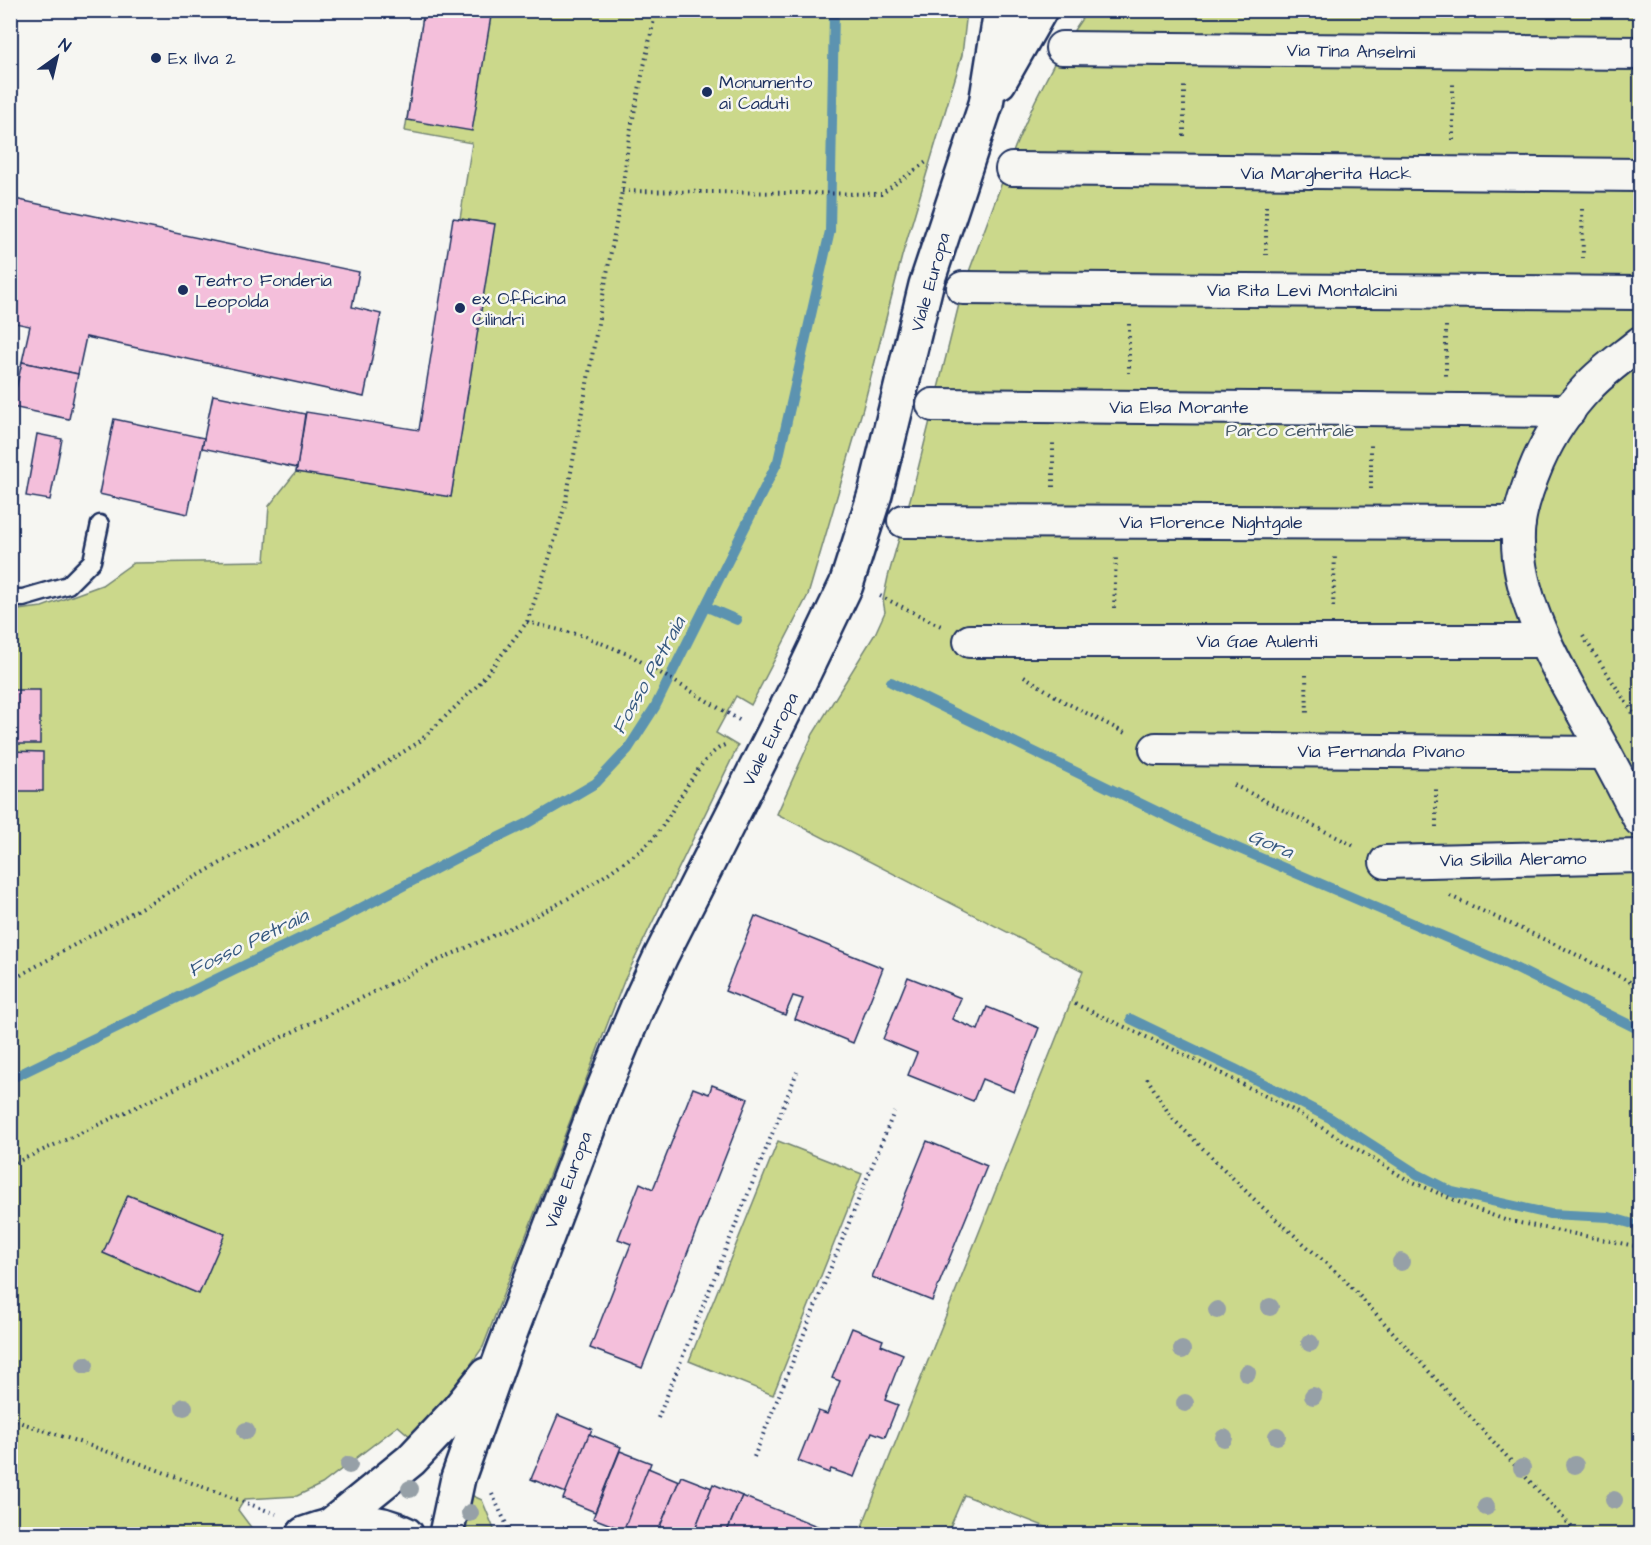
<svg xmlns="http://www.w3.org/2000/svg" width="1651" height="1545" viewBox="0 0 1651 1545" font-family="'Architects Daughter',sans-serif">
<style>
.green{fill:#cbd88b;stroke:#738474;stroke-width:1.5}
.lines{fill:none;stroke-linecap:round;stroke-linejoin:round}
.stream{stroke:#5c93b0;stroke-width:10}
.building{fill:#f4bfdb;stroke:#1b2f5e;stroke-width:1.5}
.lane-casing{stroke:#1b2f5e;stroke-width:21}
.street-casing{stroke:#1b2f5e;stroke-width:36}
.secondary-casing{stroke:#1b2f5e;stroke-width:38}
.path{stroke:#1b2f5e;stroke-width:4;stroke-dasharray:1.5 4.5;stroke-linecap:butt}
.lane{stroke:#f6f6f2;stroke-width:16}
.street{stroke:#f6f6f2;stroke-width:32}
.secondary{stroke:#f6f6f2;stroke-width:33}
.tree{fill:#96a0a7}
.poi-dot{fill:#1b2f5e;stroke:#f6f6f2;stroke-width:2}
.labels{text-anchor:middle;stroke-width:5;stroke-linejoin:round;paint-order:stroke}
.street-label{font-size:18px;fill:#1b2f5e;stroke:#f6f6f2}
.poi-label{font-size:18px;fill:#1b2f5e;stroke:#f6f6f2;text-anchor:start}
.park-label{font-size:18px;fill:#475969;stroke:#f6f6f2}
.water-label{font-size:20px;font-style:italic;fill:#365980;stroke:#f6f6f2}
</style>
<rect width="100%" height="100%" fill="#f6f6f2"/>
<filter id="ink" filterUnits="userSpaceOnUse"><feTurbulence type="fractalNoise" baseFrequency=".0167" numOctaves="2"/><feDisplacementMap in="SourceGraphic" scale="12" xChannelSelector="R" yChannelSelector="G"/><feConvolveMatrix kernelMatrix="1 2 1 2 8 2 1 2 1" color-interpolation-filters="sRGB"/></filter>
<g filter="url(#ink)">
<g class="green">
<path d="M424,11H967L962,55L902,256L863,408L808,595L751,705L736,696L716,733L738,746L624,981L483,1347L437,1413L412,1438L398,1426L322,1484L297,1496L245,1499L238,1510L256,1534H11L10,611L42,607L102,585L133,563L265,561L269,506L296,472L451,497L494,224L460,219L472,143L405,131Z"/>
<path d="M1087,11H1640V1534H1064L964,1495L947,1534H859L1083,971L777,814L813,734L875,634L885,612L883,600L888,577L913,489L963,288L1015,147L1035,101L1062,48Z"/>
<path d="M778,1141L862,1174L773,1395L689,1361Z"/>
<path d="M471,1495L482,1500L496,1534H467L466,1519Z"/>
</g>
<g class="lines">
<g class="stream">
<path d="M707,607L737,620"/>
<path d="M891,682L1193,829L1503,962L1640,1030"/>
<path d="M1131,1019L1235,1069L1330,1118L1417,1174L1452,1192L1550,1214L1609,1217L1640,1226"/>
<path d="M10,1079L340,919L458,857L526,824L596,783L628,749L655,707L778,461L830,231L834,10"/>
</g>
</g>
<g class="building">
<path d="M424,10H492L472,131L407,120Z"/>
<path d="M10,198L359,272L352,307L381,314L364,397L86,337L78,374L22,362L30,326L10,322Z"/>
<path d="M453,218L495,224L451,497L296,472L306,412L419,430Z"/>
<path d="M22,362L78,374L69,419L12,407Z"/>
<path d="M213,395L305,414L297,468L202,448Z"/>
<path d="M114,419L204,438L188,514L99,494Z"/>
<path d="M37,434L62,439L50,500L26,496Z"/>
<rect x="10" y="690" width="30" height="54"/>
<path d="M10,751L43,752V791H10Z"/>
<path d="M755,916L883,968L853,1043L795,1019L803,999L793,996L785,1015L725,991Z"/>
<path d="M908,977L961,998L952,1019L978,1030L987,1007L1039,1028L1014,1092L982,1079L973,1101L908,1075L917,1053L883,1039Z"/>
<path d="M712,1085L748,1099L642,1368L590,1348L631,1244L618,1239L640,1183L653,1189L693,1088L709,1094Z"/>
<path d="M927,1141L987,1166L932,1301L872,1277Z"/>
<path d="M128,1195L225,1234L199,1294L103,1253Z"/>
<path d="M852,1328L883,1340L881,1345L903,1354L885,1400L898,1405L885,1437L872,1432L854,1477L831,1469L829,1473L798,1461L818,1411L827,1414L840,1381L832,1378Z"/>
<path d="M558,1415L592,1429L566,1493L531,1479Z"/>
<path d="M589,1434L621,1447L595,1512L563,1499Z"/>
<path d="M620,1451L651,1463L624,1530L593,1518Z"/>
<path d="M648,1468L679,1481L657,1534H622Z"/>
<path d="M681,1476L712,1488L693,1534H657Z"/>
<path d="M713,1484L742,1496L726,1534H693Z"/>
<path d="M742,1496L837,1534H726Z"/>
</g>
<g class="lines">
<defs>
<path id="lane" d="M10,598H23L68,585L92,561L100,524"/>
<g id="street">
<path d="M1062,48L1640,53"/>
<path d="M1012,169L1640,175"/>
<path d="M963,288L1640,293"/>
<path d="M1640,343C1623,357 1604,370 1589,386C1568,408 1550,435 1538,462C1530,481 1522,501 1519,522C1510,590 1557,667 1589,724C1607,756 1624,788 1640,820"/>
<path d="M933,405L1569,411"/>
<path d="M904,521L1519,523"/>
<path d="M970,641H1544"/>
<path d="M1156,749L1605,753"/>
<path d="M1386,862L1640,856"/>
</g>
<g id="secondary">
<path d="M999,82L1040,10"/>
<path d="M332,1524L411,1460L458,1410L486,1375"/>
<path d="M304,1534C342,1520 368,1515 406,1534"/>
<path d="M446,1534L458,1478L502,1355L600,1097L637,1008L661,956L799,683L846,585L875,494L926,285L986,104L1001,10"/>
</g>
</defs>
<use href="#lane" class="lane-casing"/>
<use href="#street" class="street-casing"/>
<use href="#secondary" class="secondary-casing"/>
<g class="path">
<path d="M1184,136V83"/>
<path d="M1453,140V84"/>
<path d="M622,191L881,194L929,160"/>
<path d="M1266,206V255"/>
<path d="M1582,209L1583,258"/>
<path d="M1129,324V373"/>
<path d="M1446,326V376"/>
<path d="M1053,487V440"/>
<path d="M1371,489V443"/>
<path d="M1640,509L1637,535L1640,557"/>
<path d="M880,596L941,626"/>
<path d="M1333,607L1335,555"/>
<path d="M1114,608L1116,556"/>
<path d="M527,622L584,636L630,655L741,721"/>
<path d="M1583,636L1640,724"/>
<path d="M1306,675L1307,716"/>
<path d="M1024,676L1063,701L1127,734"/>
<path d="M1234,785L1356,847"/>
<path d="M1436,827V787"/>
<path d="M1450,896L1565,949L1640,987"/>
<path d="M10,981L276,832L419,742L479,684L527,622L546,569L565,505L622,191L629,137L656,10"/>
<path d="M1075,1004L1183,1054L1291,1109L1406,1179L1470,1207L1505,1220L1640,1247"/>
<path d="M1147,1078L1171,1117L1261,1206L1344,1279L1578,1534"/>
<path d="M10,1165C146,1104 279,1039 412,973C479,940 550,915 610,872C623,862 639,853 650,842C673,818 698,752 728,744"/>
<path d="M658,1418L797,1072"/>
<path d="M10,1419L109,1452L276,1514"/>
<path d="M754,1457L894,1112"/>
<path d="M492,1494L511,1534"/>
</g>
<use href="#lane" class="lane"/>
<use href="#street" class="street"/>
<use href="#secondary" class="secondary"/>
</g>
<g class="tree">
<circle cx="1401" cy="1262" r="9"/>
<circle cx="1270" cy="1307" r="9"/>
<circle cx="1217" cy="1310" r="9"/>
<circle cx="1310" cy="1343" r="9"/>
<circle cx="1182" cy="1350" r="9"/>
<circle cx="85" cy="1365" r="9"/>
<circle cx="1247" cy="1373" r="9"/>
<circle cx="1313" cy="1396" r="9"/>
<circle cx="1185" cy="1403" r="9"/>
<circle cx="184" cy="1407" r="9"/>
<circle cx="246" cy="1431" r="9"/>
<circle cx="1277" cy="1436" r="9"/>
<circle cx="1224" cy="1438" r="9"/>
<circle cx="349" cy="1465" r="9"/>
<circle cx="1575" cy="1465" r="9"/>
<circle cx="1522" cy="1468" r="9"/>
<circle cx="410" cy="1489" r="9"/>
<circle cx="1614" cy="1500" r="9"/>
<circle cx="1486" cy="1507" r="9"/>
<circle cx="470" cy="1513" r="9"/>
</g>
</g>
<g class="poi-dot">
<circle cx="156" cy="58" r="6"/>
<circle cx="707" cy="92" r="6"/>
<circle cx="183" cy="290" r="6"/>
<circle cx="460" cy="308" r="6"/>
</g>
<g class="labels">
<g class="street-label">
<text transform="translate(1351 51) rotate(1)" y="6">Via Tina Anselmi</text>
<text x="1326" y="179">Via Margherita Hack</text>
<text transform="translate(930 282) rotate(-74)" y="6">Viale Europa</text>
<text x="1302" y="296">Via Rita Levi Montalcini</text>
<text x="1179" y="413">Via Elsa Morante</text>
<text x="1211" y="528">Via Florence Nightgale</text>
<text x="1257" y="647">Via Gae Aulenti</text>
<text transform="translate(770 739) rotate(-63)" y="6">Viale Europa</text>
<text x="1381" y="757">Via Fernanda Pivano</text>
<text transform="translate(1513 859) rotate(-1)" y="6">Via Sibilla Aleramo</text>
<text transform="translate(568 1180) rotate(-69)" y="6">Viale Europa</text>
</g>
<g class="poi-label">
<text x="168" y="64">Ex Ilva 2</text>
<text x="719" y="88">Monumento<tspan x="719" dy="21">ai Caduti</tspan></text>
<text x="195" y="286">Teatro Fonderia<tspan x="195" dy="21">Leopolda</tspan></text>
<text x="472" y="304">ex Officina<tspan x="472" dy="21">Cilindri</tspan></text>
</g>
<g class="park-label">
<text x="1290" y="436">Parco centrale</text>
</g>
<g class="water-label">
<text transform="translate(648 675) rotate(-61)" y="7">Fosso Petraia</text>
<text transform="translate(1271 843) rotate(23)" y="7">Gora</text>
<text transform="translate(248 942) rotate(-26)" y="7">Fosso Petraia</text>
</g>
</g>
<rect width="1651" height="1545" fill="none" stroke="#f6f6f2" stroke-width="36"/>
<rect x="18" y="18" width="1615" height="1509" fill="none" stroke="#1b2f5e" stroke-width="2" filter="url(#ink)"/>
<g transform="translate(57 57) rotate(34)" stroke="#f6f6f2" stroke-width="4.5" paint-order="stroke">
<path d="M0-4.5L10 22L0 15L-10 22Z" fill="#1b2f5e"/>
<text y="-9" font-size="16" font-weight="bold" text-anchor="middle" fill="#1b2f5e">N</text>
</g>
</svg>
